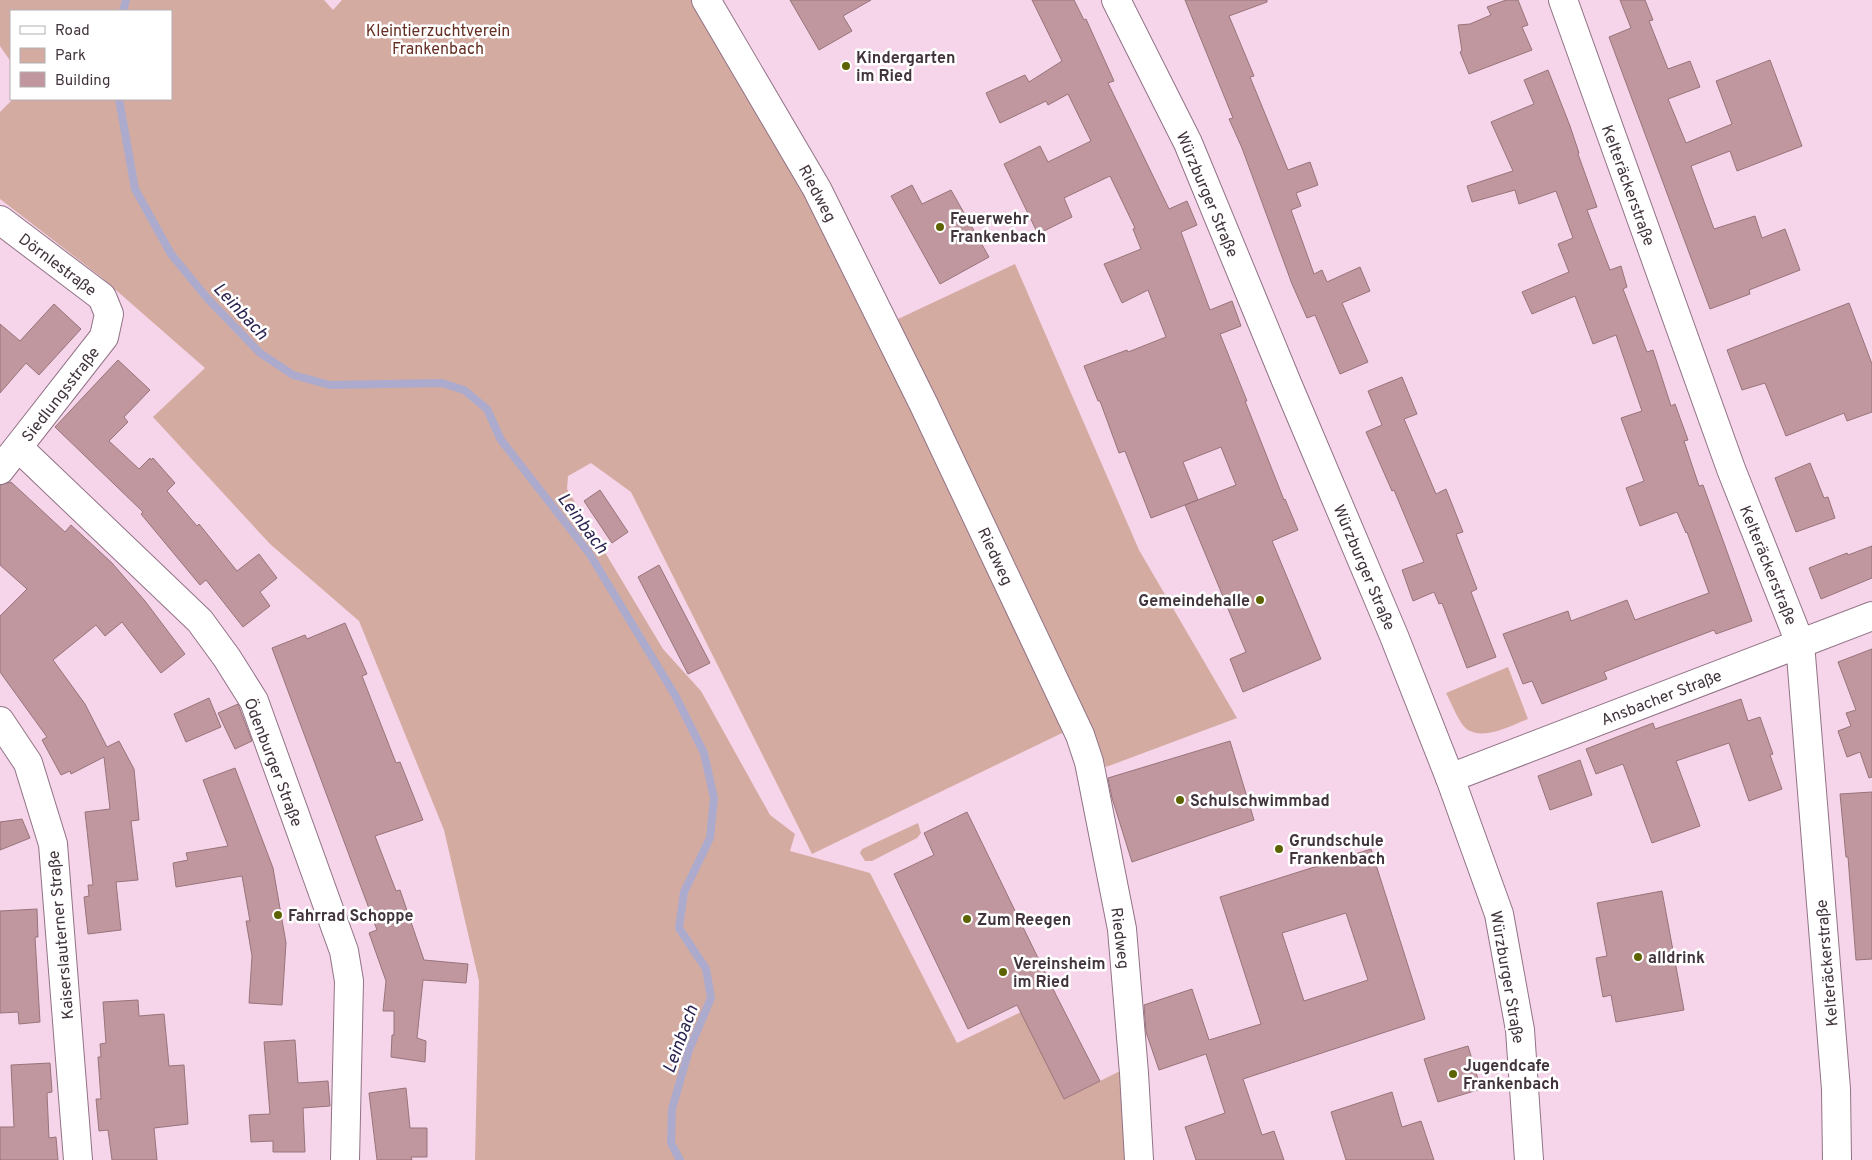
<svg xmlns="http://www.w3.org/2000/svg" width="1872" height="1160" viewBox="0 0 1872 1160" font-family="Overpass,sans-serif">
<style>
.green{fill:#d4aba1}
.lines{fill:none;stroke-linecap:round;stroke-linejoin:round}
.stream{stroke:#acabce;stroke-width:8}
.building{fill:#c0979e;stroke:#98747a;fill-rule:evenodd}
.minor-casing{stroke:#917386;stroke-width:30}
.major-casing{stroke:#917386;stroke-width:30}
.minor{stroke:#fff;stroke-width:28}
.major{stroke:#fff;stroke-width:28}
.poi-dot{fill:#5d6300;stroke:#fff;stroke-width:2}
.labels{text-anchor:middle;stroke-width:5;stroke-linejoin:round;paint-order:stroke}
.park-label{font-size:16px;fill:#652f23;stroke:#fff}
.poi-label{font-size:16px;font-weight:bold;fill:#42343d;stroke:#fff;text-anchor:start}
.street-label{font-size:16px;fill:#42343d;stroke:#fff}
.water-label{font-size:18px;font-style:italic;fill:#2b2451;stroke:#fff}
</style>
<rect width="100%" height="100%" fill="#f6d4e9"/>
<g class="green">
<path d="M0,0H324L333,10L342,0H691L808,194L879,328L1015,264L1139,550L1237,718L1106,767L1089,720L812,854L631,492L591,463L568,476L567,489L663,649L701,691L770,815L795,834L790,851L870,873L957,1043L1021,1012L1064,1099L1122,1070L1125,1160H475L479,981L444,830L359,621L270,544L153,417L205,368L101,277L0,199V112L13,99H171V11H11V62L0,46Z"/>
<path d="M1508,667L1528,719C1510,726 1486,740 1468,730C1459,724 1451,702 1446,693Z"/>
<path d="M918,823L921,833L917,838L872,861H865L860,853L862,849Z"/>
</g>
<g class="lines">
<g class="stream">
<path d="M123,11L126,0"/>
<path d="M119,99L135,189L171,254L207,298L260,353L293,375L330,385L442,383L464,390L487,409L501,440L589,553L675,695L704,753L714,798L710,838L684,892L679,928L706,969L711,998L689,1050L672,1109L671,1143L680,1160"/>
</g>
</g>
<g class="building">
<path d="M790,0H871L843,16L852,31L819,50Z"/>
<path d="M1032,0H1074L1084,20L1086,19L1114,81L1108,83L1169,209L1187,201L1197,225L1181,232L1210,310L1232,301L1241,326L1220,334L1247,401H1245L1284,500L1285,499L1298,530L1272,541L1321,659L1243,692L1230,659L1246,652L1185,505L1236,485L1221,447L1183,462L1198,500L1151,518L1125,451L1119,453L1100,401H1098L1084,366L1127,350L1128,352L1166,337L1148,290L1122,303L1104,264L1141,249L1133,229L1135,228L1110,176L1064,198L1072,217L1038,234L1004,164L1040,146L1048,162L1091,141L1068,94L1048,105L1046,101L1000,123L986,93L1025,75L1029,82L1062,61Z"/>
<path d="M1185,0H1267V2L1229,16L1254,76L1250,77L1288,170L1310,162L1318,185L1296,193L1301,206L1291,210L1314,274L1322,270L1327,282L1360,267L1370,291L1342,303L1368,362L1340,374L1315,315L1307,318L1292,284L1242,148L1229,119L1233,118Z"/>
<path d="M1506,0H1518L1528,25L1522,27L1532,50L1469,74L1460,52L1462,51L1458,25L1470,24L1491,15L1487,7Z"/>
<path d="M1620,0H1645L1653,20L1649,21L1668,69L1690,61L1700,87L1668,99L1686,143L1732,124L1716,81L1770,60L1802,146L1737,171L1730,151L1691,166L1714,229L1755,216L1762,238L1785,229L1800,270L1749,290L1750,294L1710,309L1609,37L1631,28Z"/>
<path d="M1548,70L1570,126L1579,153L1578,154L1597,207L1587,210L1610,270L1621,266L1627,287L1623,289L1647,352L1653,350L1671,406L1675,404L1688,440L1684,441L1699,486L1703,485L1752,621L1716,634L1714,630L1648,655L1604,672L1607,679L1542,704L1532,681L1523,684L1503,634L1568,611L1571,621L1627,600L1635,620L1709,593L1687,532L1686,533L1677,512L1640,526L1626,488L1644,481L1621,418L1642,411L1616,335L1593,344L1575,296L1532,314L1522,292L1569,272L1558,244L1573,238L1556,191L1519,204L1515,190L1472,202L1467,186L1513,171L1491,122L1534,104L1524,80Z"/>
<path d="M912,185L922,204L951,190L989,257L940,284L891,196Z"/>
<path d="M1849,303L1872,364V412L1847,421L1844,413L1786,436L1765,383L1742,390L1727,350Z"/>
<path d="M54,304L81,329L39,375L26,363L0,393V324L20,341Z"/>
<path d="M118,360L150,390L124,417L128,422L109,441L139,469L150,458L151,460L153,458L175,483L167,491L197,526L199,524L237,571L259,554L277,578L260,592L270,606L243,627L206,580L200,585L141,514L143,512L55,427Z"/>
<path d="M1402,377L1417,414L1404,419L1436,494L1446,489L1463,532L1456,534L1477,589L1471,592L1496,657L1467,668L1442,603L1439,604L1434,592L1413,601L1402,570L1424,562L1394,490L1392,491L1366,432L1382,425L1368,391Z"/>
<path d="M1810,463L1824,498L1828,497L1835,518L1796,532L1775,478Z"/>
<path d="M11,482L65,532L71,525L112,563L145,601L185,654L161,673L122,622L105,636L96,625L53,660L85,704L107,747L119,741L134,769L139,820L131,821L138,880L116,882L121,930L88,934L84,897L89,896L88,885H93L85,812L110,809L104,757L71,774L70,771L61,775L42,740L47,737L0,672V616L27,589L0,565V485Z"/>
<path d="M600,490L628,532L612,543L584,501Z"/>
<path d="M1872,546V578L1821,599L1809,568L1847,553L1848,555Z"/>
<path d="M659,565L710,663L688,674L638,577Z"/>
<path d="M345,623L367,674L362,676L396,763L400,762L423,820L375,836L396,891L400,890L424,960L468,964L466,983L423,980L417,1038L426,1041L425,1062L391,1057L392,1035H394V1011H383L386,981L369,933L377,930L272,648L305,635L307,639Z"/>
<path d="M1872,649V777L1869,778L1860,752L1847,757L1838,731L1851,726L1846,713L1856,710L1838,662Z"/>
<path d="M209,698L221,727L186,742L174,714Z"/>
<path d="M1741,699L1748,721L1760,717L1773,754L1770,755L1782,789L1749,801L1729,743L1676,761L1700,826L1652,843L1623,764L1596,774L1586,749L1653,723L1655,729Z"/>
<path d="M238,704L252,741L235,749L218,713Z"/>
<path d="M1230,741L1254,820L1132,862L1112,798L1108,778Z"/>
<path d="M1580,760L1592,795L1550,810L1538,776Z"/>
<path d="M235,768L273,868L286,943L282,1005L249,1003L252,956L246,921H250L242,876L176,887L173,863L188,860L186,853L228,846L203,780Z"/>
<path d="M1872,792V959L1856,960L1848,857H1846L1840,794Z"/>
<path d="M967,812L1056,995L1100,1081L1064,1099L1017,1005L968,1029L894,874L934,855L924,833Z"/>
<path d="M22,819L30,838L0,850V822Z"/>
<path d="M1371,849L1425,1019L1243,1079L1262,1135L1274,1131L1284,1160H1196L1185,1127L1225,1113L1206,1054L1159,1070L1146,1032L1144,1005L1192,989L1209,1040L1261,1024L1220,897ZM1346,913L1368,980L1304,1001L1282,933Z"/>
<path d="M1662,891L1684,1010L1616,1022L1611,995L1603,997L1596,958L1607,956L1597,903Z"/>
<path d="M37,909L38,937H35L40,1022L19,1024L18,1012L0,1013V911Z"/>
<path d="M138,1000L139,1016L164,1014L169,1066L184,1065L188,1124L154,1128L157,1160H112L108,1130L99,1131L96,1099H101L98,1057H101L100,1044L106,1043L103,1002Z"/>
<path d="M295,1040L298,1083L328,1081L330,1106L303,1108L305,1152H273V1141L251,1142L249,1115L270,1114L264,1042Z"/>
<path d="M1468,1046L1481,1089L1438,1102L1424,1059Z"/>
<path d="M50,1063L52,1092L47,1093L49,1138L56,1137L58,1160H0V1127H14L11,1065Z"/>
<path d="M406,1088L410,1128H427V1157H411L412,1160H377L369,1093Z"/>
<path d="M1392,1092L1402,1127L1421,1121L1434,1160H1346L1331,1112Z"/>
</g>
<g class="lines">
<defs>
<g id="minor">
<path d="M706,0L817,189L924,405L1080,735L1089,762L1122,929L1134,1073L1139,1160"/>
<path d="M1563,0L1731,469L1800,643L1836,1089L1837,1160"/>
<path d="M0,220L102,297L109,314L104,337L0,470"/>
<path d="M19,448L200,621L227,658L254,701L344,951L349,981L345,1160"/>
<path d="M0,721L28,763L53,844L78,1160"/>
<path d="M1450,778L1872,616"/>
</g>
<path id="major" d="M1116,0L1188,143L1287,383L1394,636L1450,778L1499,914L1520,1030L1529,1160"/>
</defs>
<use href="#minor" class="minor-casing"/>
<use href="#major" class="major-casing"/>
<use href="#minor" class="minor"/>
<use href="#major" class="major"/>
</g>
<g class="poi-dot">
<circle cx="846" cy="66" r="5"/>
<circle cx="940" cy="227" r="5"/>
<circle cx="1260" cy="600" r="5"/>
<circle cx="1180" cy="800" r="5"/>
<circle cx="1279" cy="849" r="5"/>
<circle cx="278" cy="915" r="5"/>
<circle cx="967" cy="919" r="5"/>
<circle cx="1638" cy="957" r="5"/>
<circle cx="1003" cy="972" r="5"/>
<circle cx="1453" cy="1074" r="5"/>
</g>
<g class="labels">
<g class="park-label">
<text x="438" y="36">Kleintierzuchtverein<tspan x="438" dy="18">Frankenbach</tspan></text>
</g>
<g class="poi-label">
<text x="856" y="63">Kindergarten<tspan x="856" dy="18">im Ried</tspan></text>
<text x="950" y="224">Feuerwehr<tspan x="950" dy="18">Frankenbach</tspan></text>
<text x="1250" y="606" text-anchor="end">Gemeindehalle</text>
<text x="1190" y="806">Schulschwimmbad</text>
<text x="1289" y="846">Grundschule<tspan x="1289" dy="18">Frankenbach</tspan></text>
<text x="288" y="921">Fahrrad Schoppe</text>
<text x="977" y="925">Zum Reegen</text>
<text x="1648" y="963">alldrink</text>
<text x="1013" y="969">Vereinsheim<tspan x="1013" dy="18">im Ried</tspan></text>
<text x="1463" y="1071">Jugendcafe<tspan x="1463" dy="18">Frankenbach</tspan></text>
</g>
<g class="street-label">
<text transform="translate(1629 185) rotate(70)" y="6">Kelteräckerstraße</text>
<text transform="translate(818 193) rotate(62)" y="6">Riedweg</text>
<text transform="translate(1208 194) rotate(67)" y="6">Würzburger Straße</text>
<text transform="translate(58 264) rotate(37)" y="6">Dörnlestraße</text>
<text transform="translate(60 394) rotate(-52)" y="6">Siedlungsstraße</text>
<text transform="translate(996 556) rotate(65)" y="6">Riedweg</text>
<text transform="translate(1769 565) rotate(68)" y="6">Kelteräckerstraße</text>
<text transform="translate(1365 567) rotate(67)" y="6">Würzburger Straße</text>
<text transform="translate(1661 697) rotate(-21)" y="6">Ansbacher Straße</text>
<text transform="translate(274 762) rotate(69)" y="6">Ödenburger Straße</text>
<text transform="translate(60 935) rotate(-95)" y="6">Kaiserslauterner Straße</text>
<text transform="translate(1121 938) rotate(83)" y="6">Riedweg</text>
<text transform="translate(1826 963) rotate(-95)" y="6">Kelteräckerstraße</text>
<text transform="translate(1508 977) rotate(80)" y="6">Würzburger Straße</text>
</g>
<g class="water-label">
<text transform="translate(241 311) rotate(47)" y="6">Leinbach</text>
<text transform="translate(583 523) rotate(53)" y="6">Leinbach</text>
<text transform="translate(680 1039) rotate(-70)" y="6">Leinbach</text>
</g>
</g>
<rect x="10" y="10" width="162" height="90" fill="#ffffff" stroke="#b3aeb1"/>
<rect x="20" y="26" width="25" height="8" fill="#ffffff" stroke="#b3aeb1"/>
<text x="55" y="35" font-size="15" fill="#42343d">Road</text>
<rect x="20" y="48" width="25" height="15" fill="#d4aba1" stroke="#b3aeb1"/>
<text x="55" y="60" font-size="15" fill="#42343d">Park</text>
<rect x="20" y="72" width="25" height="15" fill="#c0979e" stroke="#b3aeb1"/>
<text x="55" y="85" font-size="15" fill="#42343d">Building</text>
</svg>
